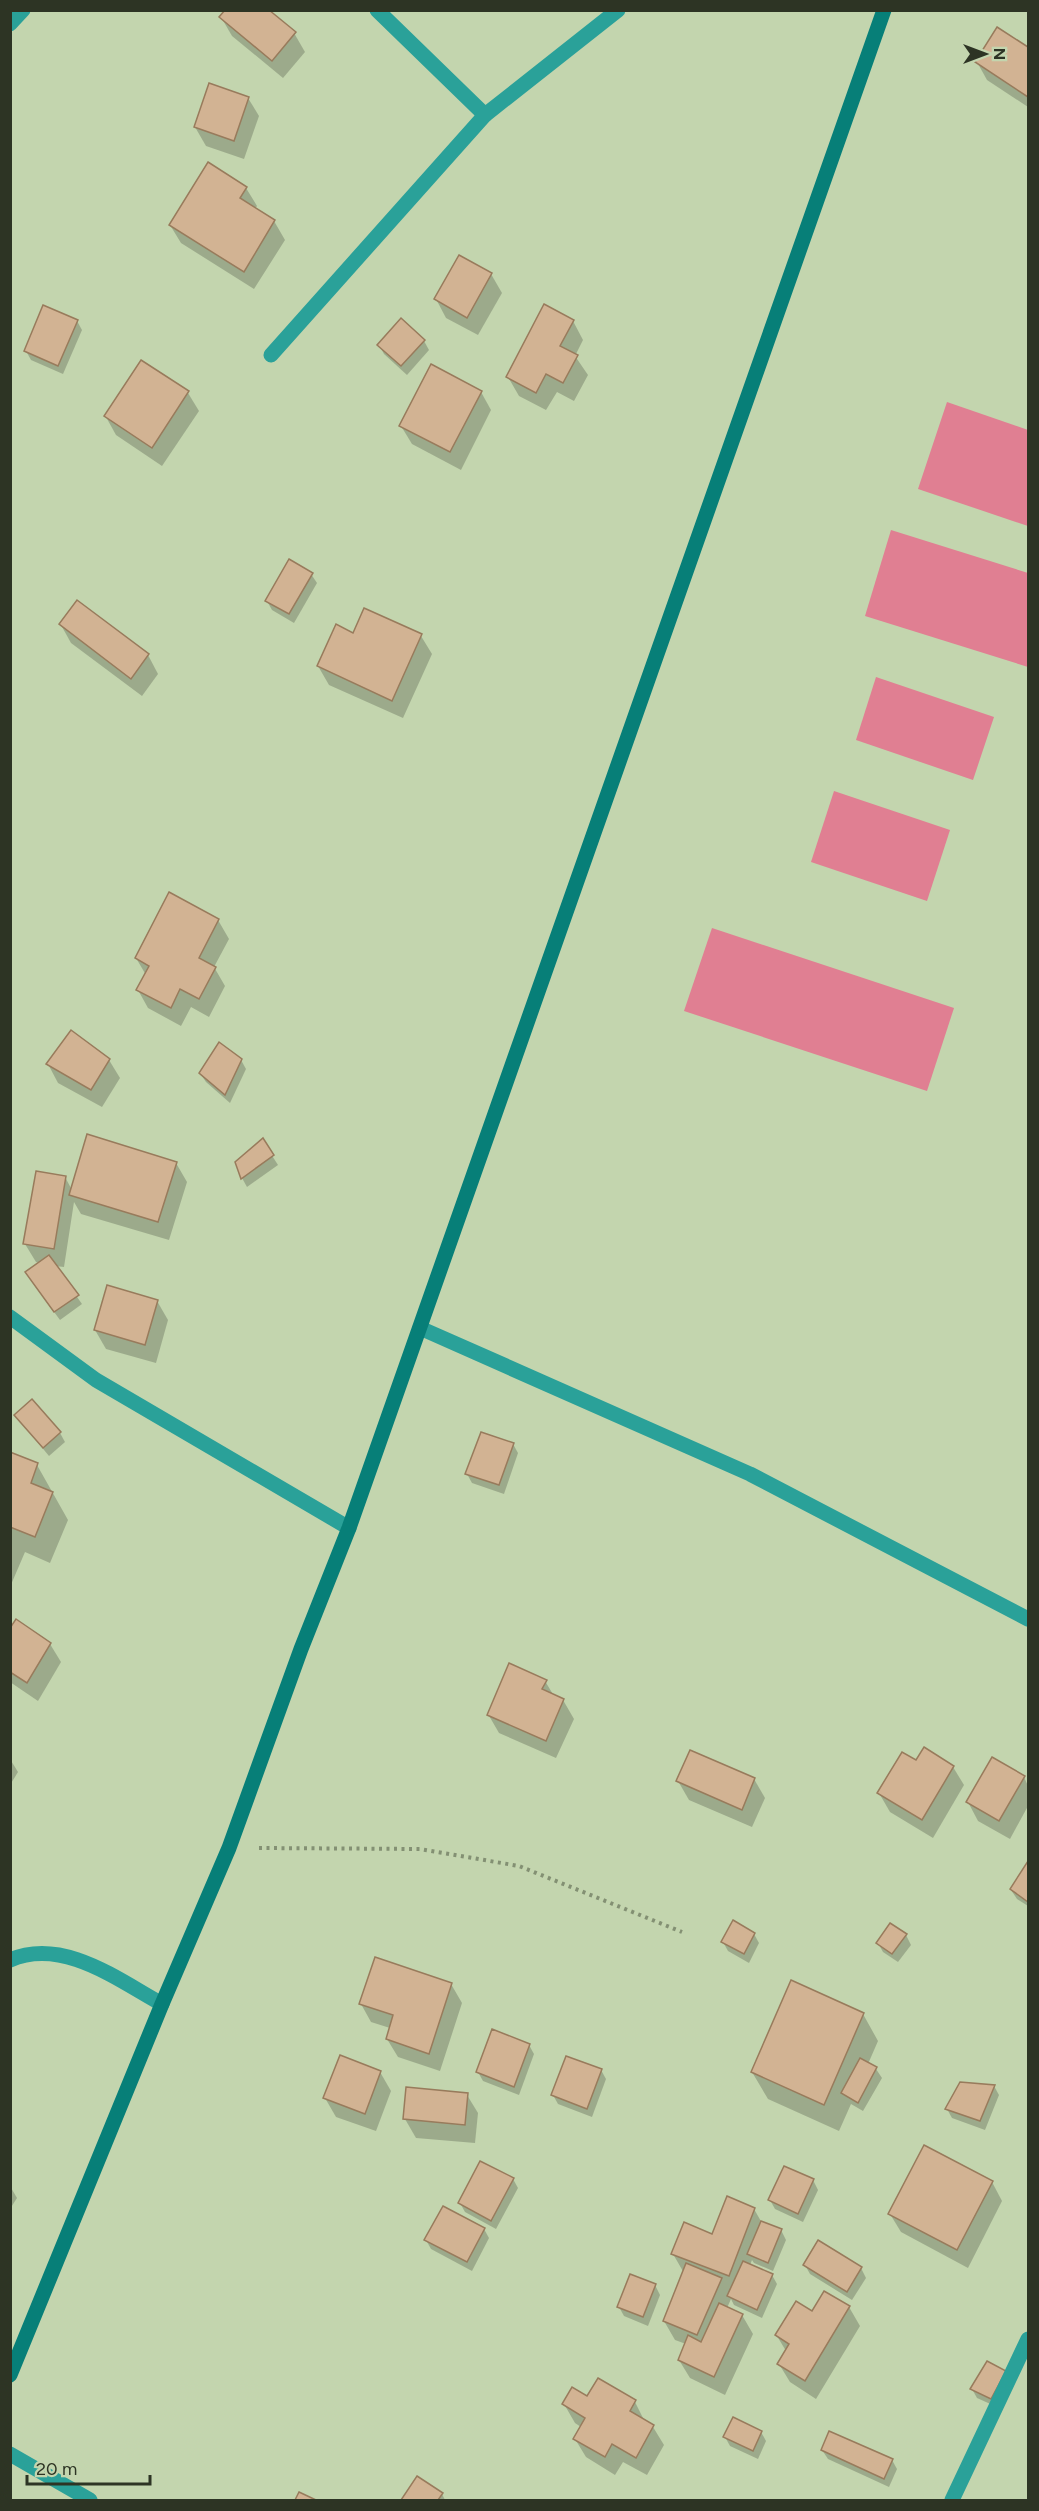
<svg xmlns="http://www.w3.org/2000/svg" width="1039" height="2511" viewBox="0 0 1039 2511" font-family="Figtree,sans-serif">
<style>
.green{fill:#e07f92}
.shadow{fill:#0003}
.building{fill:#d2b393;stroke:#987b5c;stroke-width:1.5}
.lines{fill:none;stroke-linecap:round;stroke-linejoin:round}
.path{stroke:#839073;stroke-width:4;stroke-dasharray:3 4.5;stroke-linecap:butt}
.service{stroke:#2aa199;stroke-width:15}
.minor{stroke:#2aa199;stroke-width:15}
.tertiary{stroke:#2aa199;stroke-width:15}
.secondary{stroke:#077f78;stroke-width:15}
</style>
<rect width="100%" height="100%" fill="#c3d5ae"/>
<g class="green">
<path d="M947,402L1028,430V526L918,489Z"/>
<path d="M891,530L1028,573V667L865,616Z"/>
<path d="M876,677L994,717L973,780L856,740Z"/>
<path d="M834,791L950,830L927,901L811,862Z"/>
<path d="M712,928L954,1008L927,1091L684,1011Z"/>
</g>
<g class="shadow">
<path d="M221,17L294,33L305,52L283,78L232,36Z"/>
<path d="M998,29L1028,49V107L987,80L977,62Z"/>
<path d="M248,98L259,116L244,159L206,146L195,127Z"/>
<path d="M246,188L257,206L255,209L274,221L285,240L254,289L181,243L170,225Z"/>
<path d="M491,274L502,293L478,335L446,318L436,299Z"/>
<path d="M77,321L82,330L63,374L31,360L26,351Z"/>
<path d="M573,321L583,340L575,356L588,375L574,401L557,392L546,410L519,396L508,377Z"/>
<path d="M424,341L429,350L407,375L384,354L379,345Z"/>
<path d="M481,392L491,410L461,470L412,444L401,426Z"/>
<path d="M188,393L199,411L162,466L116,435L106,417Z"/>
<path d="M311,574L317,583L294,623L272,610L267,601Z"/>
<path d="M365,610L421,636L432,654L403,718L329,685L318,666L354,635Z"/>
<path d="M61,625L148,655L158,674L142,696L71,643Z"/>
<path d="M218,920L229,939L214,967L225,986L209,1017L191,1007L181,1026L148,1008L138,990L146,975L136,958Z"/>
<path d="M109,1060L120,1078L102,1107L58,1083L48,1064Z"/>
<path d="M241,1060L246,1069L230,1103L206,1082L200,1073Z"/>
<path d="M262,1140L278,1165L247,1187L242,1178Z"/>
<path d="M176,1163L187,1182L169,1240L81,1214L74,1202L64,1267L55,1266L82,1304L60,1320L32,1282L40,1263L36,1262L25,1244L65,1177L72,1190Z"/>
<path d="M157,1301L168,1320L156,1363L106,1349L95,1330Z"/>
<path d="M16,1416L60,1433L65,1442L49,1456Z"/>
<path d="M513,1444L518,1453L504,1494L472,1483L467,1474Z"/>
<path d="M10,1453L37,1465L68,1520L50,1563L25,1552L10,1587Z"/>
<path d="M10,1630L50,1644L61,1662L38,1701L10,1682Z"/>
<path d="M545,1681L554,1696L563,1700L574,1719L556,1758L499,1733L488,1714Z"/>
<path d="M10,1759L18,1772L10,1785Z"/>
<path d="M916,1762L953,1767L964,1785L933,1838L890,1812L879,1793Z"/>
<path d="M1024,1777L1028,1786V1806L1010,1839L978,1821L968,1802Z"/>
<path d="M754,1779L765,1798L752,1827L689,1800L678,1781Z"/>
<path d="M1028,1864V1906L1017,1899L1011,1890Z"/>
<path d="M754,1934L759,1943L749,1963L728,1951L723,1942Z"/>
<path d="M906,1935L911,1945L898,1962L883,1952L878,1943Z"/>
<path d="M451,1984L462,2003L440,2071L398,2057L387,2039L390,2028L371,2022L361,2004Z"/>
<path d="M863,2014L878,2041L868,2064L876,2069L882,2078L863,2111L851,2104L839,2131L768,2099L752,2072Z"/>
<path d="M529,2045L534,2054L519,2095L483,2081L478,2072Z"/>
<path d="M601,2070L606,2079L592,2117L558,2104L553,2095Z"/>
<path d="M380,2072L391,2091L376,2131L336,2117L325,2098Z"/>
<path d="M994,2086L999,2095L985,2130L952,2118L947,2109Z"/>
<path d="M467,2095L478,2113L475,2143L416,2138L405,2119Z"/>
<path d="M513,2179L518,2188L496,2229L465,2212L460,2203Z"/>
<path d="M813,2180L818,2190L803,2222L775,2209L770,2200Z"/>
<path d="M992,2182L1002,2201L968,2268L901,2232L890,2214Z"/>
<path d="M10,2186L17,2198L10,2209Z"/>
<path d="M754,2209L762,2223L781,2230L786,2240L773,2271L754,2263L752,2260L750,2265L772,2275L777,2284L762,2318L734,2305L731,2299L727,2308L742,2315L753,2334L725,2395L690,2378L679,2360L686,2344L675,2340L664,2321L684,2273L673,2254L712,2236Z"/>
<path d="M484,2229L489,2238L472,2271L431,2249L426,2240Z"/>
<path d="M805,2265L861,2268L866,2278L852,2300L810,2274Z"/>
<path d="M655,2285L660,2295L648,2326L624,2316L619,2307Z"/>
<path d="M849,2307L860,2326L816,2399L790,2382L779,2364L786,2351L777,2336L812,2313Z"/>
<path d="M1005,2372L997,2407L977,2398L972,2389Z"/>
<path d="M588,2398L635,2402L645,2422L653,2427L664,2445L647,2475L623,2462L615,2475L586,2457L575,2439L581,2427L575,2423L564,2404Z"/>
<path d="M761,2432L766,2441L758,2459L730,2446L725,2437Z"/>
<path d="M822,2450L892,2460L897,2469L889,2487L828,2459Z"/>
<path d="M417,2478L442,2494L445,2500H403Z"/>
</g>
<g class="building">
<path d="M225,10H269L296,32L272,61L219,17Z"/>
<path d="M997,27L1028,47V97L975,62Z"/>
<path d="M209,83L249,97L234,141L194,127Z"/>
<path d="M208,162L247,187L240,198L275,220L244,272L169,225Z"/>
<path d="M459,255L492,273L467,318L434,299Z"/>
<path d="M544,304L574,320L560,346L578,355L563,383L546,374L536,393L506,377Z"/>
<path d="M43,305L78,320L58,366L24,351Z"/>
<path d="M401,318L425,340L401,366L377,345Z"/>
<path d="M141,360L189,391L152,448L104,416Z"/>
<path d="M431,364L482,391L450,452L399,426Z"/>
<path d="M289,559L313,573L289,614L265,601Z"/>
<path d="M77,600L149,654L131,679L59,624Z"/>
<path d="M364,608L422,634L392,701L317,666L336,624L353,633Z"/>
<path d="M169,892L219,919L199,958L216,967L199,999L180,989L171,1008L136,990L149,966L135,958Z"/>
<path d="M71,1030L110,1059L91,1090L46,1064Z"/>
<path d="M219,1042L242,1059L225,1095L199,1073Z"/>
<path d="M87,1134L177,1162L158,1222L69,1195Z"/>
<path d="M263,1138L274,1155L241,1179L235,1162Z"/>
<path d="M36,1171L66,1176L54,1249L23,1244Z"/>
<path d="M49,1255L79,1295L54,1312L25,1272Z"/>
<path d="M107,1285L158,1300L145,1345L94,1330Z"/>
<path d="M32,1399L61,1432L43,1448L14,1415Z"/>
<path d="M481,1432L514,1443L499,1485L465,1474Z"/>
<path d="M10,1452L38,1463L31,1483L53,1492L35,1537L10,1527Z"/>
<path d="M16,1619L51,1643L27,1683L10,1672V1628Z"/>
<path d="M509,1663L547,1680L542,1689L564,1699L546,1741L487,1715Z"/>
<path d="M924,1747L954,1766L922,1820L877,1793L902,1752L916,1760Z"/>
<path d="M690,1750L755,1778L742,1810L676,1781Z"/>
<path d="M992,1757L1025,1776L999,1821L966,1802Z"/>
<path d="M1028,1861V1902L1010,1889Z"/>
<path d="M733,1920L755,1933L744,1954L721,1942Z"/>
<path d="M890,1923L907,1934L892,1954L876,1943Z"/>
<path d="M375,1957L452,1983L429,2054L386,2039L393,2015L359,2004Z"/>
<path d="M791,1980L864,2013L824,2105L751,2072Z"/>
<path d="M492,2029L530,2044L514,2087L476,2072Z"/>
<path d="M340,2055L381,2071L365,2114L323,2098Z"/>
<path d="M566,2056L602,2069L587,2109L551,2095Z"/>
<path d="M860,2058L877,2067L858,2103L841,2093Z"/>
<path d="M960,2082L995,2085L980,2121L945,2109Z"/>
<path d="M406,2087L468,2093L465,2125L403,2119Z"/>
<path d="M924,2145L993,2181L957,2250L888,2214Z"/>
<path d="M480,2161L514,2178L491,2221L458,2203Z"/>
<path d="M784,2166L814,2179L798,2214L768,2200Z"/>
<path d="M727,2196L755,2208L729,2276L671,2254L684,2222L712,2234Z"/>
<path d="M443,2206L485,2228L467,2262L424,2240Z"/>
<path d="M761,2221L782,2229L768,2263L747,2254Z"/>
<path d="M818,2240L862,2267L847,2292L803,2265Z"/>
<path d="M743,2261L773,2274L757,2310L727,2296Z"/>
<path d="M686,2263L722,2278L697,2335L663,2321Z"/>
<path d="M630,2274L656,2284L643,2317L617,2307Z"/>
<path d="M824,2291L850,2306L805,2381L777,2364L789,2344L775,2335L796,2301L812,2311Z"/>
<path d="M719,2303L743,2314L714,2377L678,2360L688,2335L701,2342Z"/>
<path d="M987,2361L1006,2371L991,2399L970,2389Z"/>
<path d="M598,2378L636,2400L630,2411L654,2425L636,2458L612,2444L605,2457L573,2439L585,2418L562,2404L572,2387L587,2396Z"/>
<path d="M733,2417L762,2431L753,2451L723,2437Z"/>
<path d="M829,2431L893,2459L884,2479L821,2450Z"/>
<path d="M417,2476L443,2493L438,2500H401Z"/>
<path d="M299,2492L316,2500H295Z"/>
</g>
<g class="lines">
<path class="path" d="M259,1848L420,1849L519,1866L682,1932"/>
<g class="service">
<path d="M377,10L485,115"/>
<path d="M10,24L23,10"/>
<path d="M271,355L485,115L618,10"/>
<path d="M10,1960C63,1937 118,1980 162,2004"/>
<path d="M952,2500L1028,2339"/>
</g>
<g class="minor">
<path d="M10,1317L96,1380L349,1528"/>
<path d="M420,1328L750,1474L1028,1619"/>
</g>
<path class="tertiary" d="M10,2454L90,2500"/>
<path class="secondary" d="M10,2375L162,2004L229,1848L301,1649L349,1528L884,10"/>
</g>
<rect width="1039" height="2511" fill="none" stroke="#2d3424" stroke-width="24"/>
<g transform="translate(985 54) rotate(90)" stroke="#c3d5ae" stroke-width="4.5" paint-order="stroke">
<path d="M0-4.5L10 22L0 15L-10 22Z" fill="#2d3424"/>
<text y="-9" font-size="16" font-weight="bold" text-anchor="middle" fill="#2d3424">N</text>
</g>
<path d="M27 2475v9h123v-9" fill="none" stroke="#2d3424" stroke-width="3"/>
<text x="36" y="2475" font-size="18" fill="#2d3424" stroke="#c3d5ae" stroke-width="4.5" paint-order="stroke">20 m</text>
</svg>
